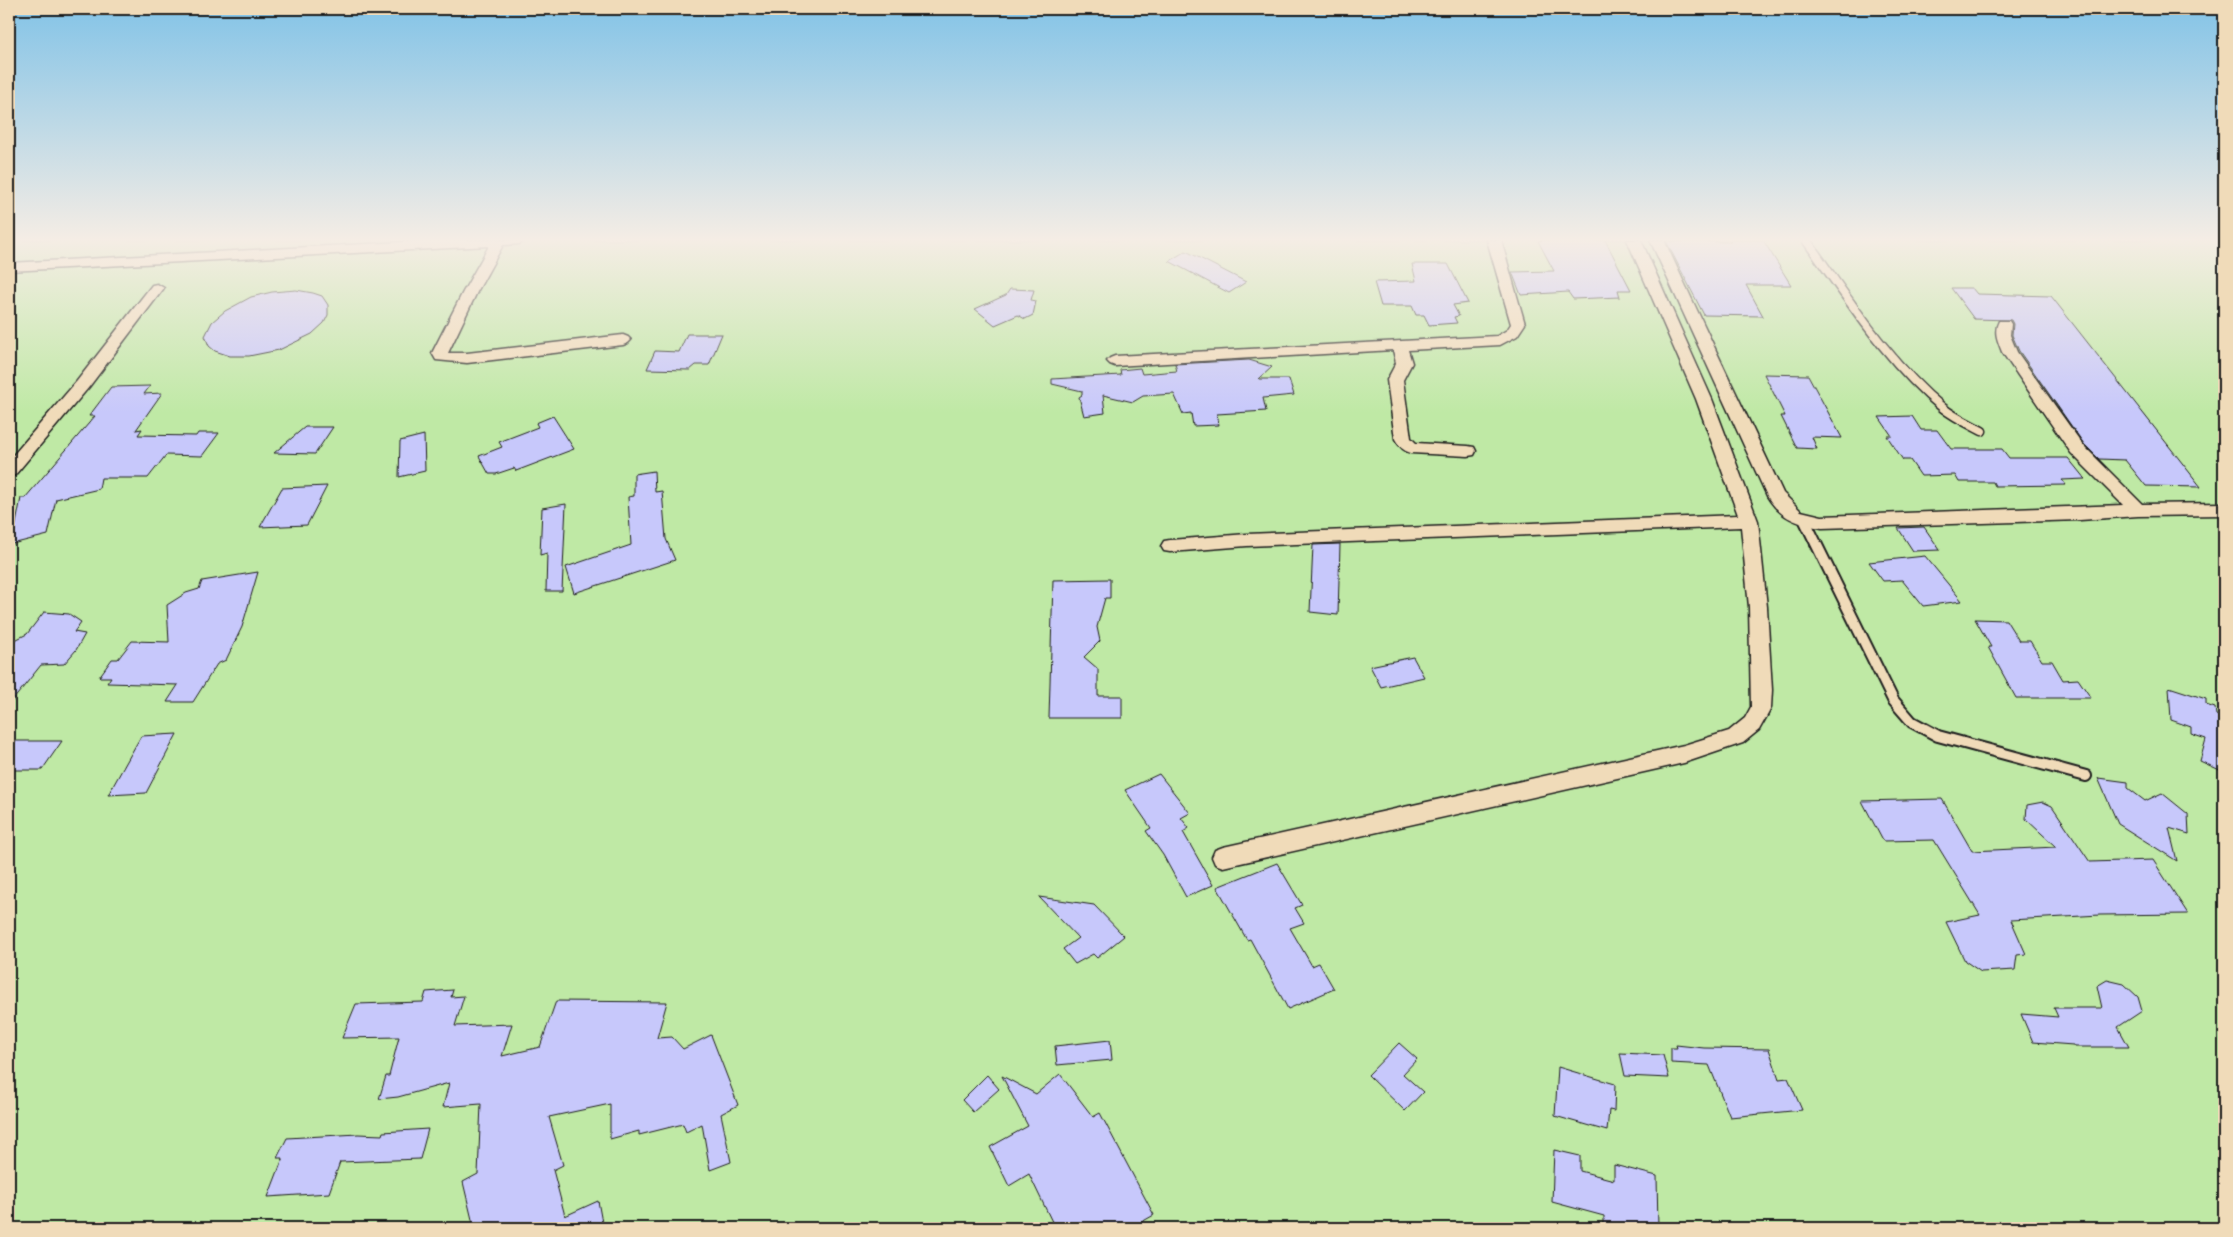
<svg xmlns="http://www.w3.org/2000/svg" width="2233" height="1237" viewBox="0 0 2233 1237" font-family="'Gochi Hand',sans-serif">
<style>
.green{fill:#bfe9a5;stroke:#6e8260}
.building{fill:#c7c8fb;stroke:#1c1c1c}
.lines{fill:none;stroke-linecap:round;stroke-linejoin:round}
.service-far1-casing{stroke:#1c1c1c;stroke-width:11}
.service-casing{stroke:#1c1c1c;stroke-width:14}
.minor-casing{stroke:#1c1c1c;stroke-width:3}
.service-far1{stroke:#f0dbb9;stroke-width:8}
.service{stroke:#f0dbb9;stroke-width:10}
.minor{fill:#f0dbb9;fill-rule:evenodd}
</style>
<rect width="100%" height="100%" fill="#e8d7c6"/>
<filter id="ink" filterUnits="userSpaceOnUse"><feTurbulence type="fractalNoise" baseFrequency=".02" numOctaves="2"/><feDisplacementMap in="SourceGraphic" scale="10" xChannelSelector="R" yChannelSelector="G"/><feConvolveMatrix kernelMatrix="1 2 1 2 8 2 1 2 1" color-interpolation-filters="sRGB"/></filter>
<g filter="url(#ink)">
<rect class="green" x="9" y="240" width="2215" height="988"/>
<g class="building">
<path d="M1544,240H1605L1631,290H1618L1620,297L1573,299L1568,292L1521,295L1512,272L1554,271L1538,241Z"/>
<path d="M1729,240H1763L1791,285H1746L1763,316L1704,315L1666,241L1731,242Z"/>
<path d="M1186,251L1246,282L1229,293L1169,261Z"/>
<path d="M1412,264H1448L1468,303L1453,305L1459,316L1454,317L1457,323L1429,325L1424,315H1416L1412,306H1381L1374,282L1416,281Z"/>
<path d="M1951,288H1972L1977,294L2051,296L2201,487L2146,486L2125,460L2099,459L2084,444L2019,351L2012,335L2013,324L2011,320L1974,319Z"/>
<path d="M1010,289L1034,290L1031,300L1036,301L1033,315L1025,319L1018,315L995,325L975,309L1006,295Z"/>
<path d="M296,290L313,293L322,296L328,305V315L324,323L312,334L279,350L249,356H230L215,351L209,346L205,336L212,322L225,311L251,297L272,292Z"/>
<path d="M687,334H722L709,365H696L690,370L647,369L655,351L679,352Z"/>
<path d="M1249,360L1272,367L1259,379H1289L1294,395L1263,398L1266,411L1217,414L1219,425L1193,426L1191,413L1183,414L1174,394L1143,396L1133,402L1103,395L1105,413L1084,416L1079,397L1082,395V391L1052,384V379L1121,375L1120,370L1140,368L1142,374L1177,371L1175,364Z"/>
<path d="M1764,374L1808,375L1842,438L1812,437L1817,449L1797,448L1781,416H1785Z"/>
<path d="M150,386L144,394L162,393L136,430L142,429L138,435L196,436L198,433H219L202,456L166,455L148,478H101L99,489L56,499L48,535L12,544L21,498H25L95,416H89L111,387Z"/>
<path d="M553,416L574,449L516,471L514,468L496,474H489L479,456L502,447L499,442L538,427L536,423Z"/>
<path d="M1912,416L1921,430H1937L1951,449H2002L2009,458H2068L2085,479L2062,480L2066,485L1995,486L1993,482H1959L1955,475L1921,476L1910,460H1903L1887,436H1892L1879,417Z"/>
<path d="M305,427H333L315,454L274,453Z"/>
<path d="M424,435L425,471L399,477L400,441Z"/>
<path d="M654,471L655,492L662,491L666,539L675,560L574,593L566,567L631,545L628,497L634,496V474Z"/>
<path d="M327,486L307,525L260,527L282,488Z"/>
<path d="M566,504L562,591H546L547,553L540,555L542,508Z"/>
<path d="M1924,527L1940,550L1913,551L1898,528Z"/>
<path d="M1340,544L1338,615L1310,612L1313,545Z"/>
<path d="M1925,556L1962,601L1923,606L1902,580L1883,581L1869,562Z"/>
<path d="M258,572L242,627L226,660L217,664L193,702H167L178,685L107,683L111,677H99L112,659H118L132,641L169,642L167,605L186,593L199,589L202,581Z"/>
<path d="M1110,579V598H1105L1097,627L1100,641L1084,657L1098,669V696H1122V718H1049L1053,580Z"/>
<path d="M44,612L69,614L81,622L74,632L85,634L76,650L64,664L41,665L9,705V643L27,634Z"/>
<path d="M1975,619L2006,620L2019,641H2030L2042,661H2052L2063,680L2078,679L2091,698H2016L1988,647H1991Z"/>
<path d="M1413,657L1424,677L1381,687L1370,666Z"/>
<path d="M2169,687L2206,699V705L2215,708L2216,715L2224,718V760L2222,771L2200,761L2206,739L2191,734V727L2171,720Z"/>
<path d="M177,734L146,793L108,795L141,736Z"/>
<path d="M9,741H62L42,770H9Z"/>
<path d="M1159,774L1190,813L1181,818L1189,828L1183,832L1213,885L1186,897L1163,855L1146,831L1151,828L1125,790Z"/>
<path d="M2098,778L2128,782V788L2145,801L2162,793L2188,814L2189,834L2169,828L2177,861L2118,824Z"/>
<path d="M1942,799L1972,851L2056,847L2026,819L2027,805L2043,802L2052,806L2090,862L2153,860L2188,914L2100,915L2011,920L2026,954L2017,955L2015,970L1981,972L1965,961L1946,922L1980,915L1934,840L1883,841L1862,801Z"/>
<path d="M1277,863L1302,905L1295,908L1304,923L1290,928L1312,966L1319,963L1334,989L1288,1009L1250,939L1247,940L1217,887Z"/>
<path d="M1039,897L1094,905L1124,936L1097,958L1093,954L1075,964L1063,949L1078,938Z"/>
<path d="M2107,980L2124,984L2138,997L2142,1011L2118,1027L2129,1047H2074L2073,1045L2033,1042L2021,1014L2058,1017L2054,1008H2102L2097,986Z"/>
<path d="M453,990L451,997L464,996L455,1026L512,1024L502,1056L540,1047L556,1001L667,1002L657,1038L672,1037L683,1049L711,1035L738,1105L721,1114L731,1162L710,1170L702,1124L686,1132L683,1124L639,1135V1131L610,1139V1104L549,1117L563,1165L553,1170L565,1216L598,1201L603,1228H474L463,1182L478,1174L481,1104L443,1107L449,1083L398,1097L379,1099L386,1076H389L399,1037L342,1038L356,1004L423,1002L426,992Z"/>
<path d="M1110,1040L1112,1060L1057,1065L1055,1046Z"/>
<path d="M1399,1043L1417,1059L1403,1074L1423,1092L1405,1111L1368,1075Z"/>
<path d="M1676,1045L1704,1048L1769,1049L1779,1079L1788,1078L1802,1110L1730,1117L1709,1065L1671,1063V1048H1677Z"/>
<path d="M1620,1053L1663,1055L1669,1078L1625,1076Z"/>
<path d="M1558,1067L1615,1084L1614,1111L1609,1110L1607,1131L1555,1116Z"/>
<path d="M1060,1074L1093,1117L1100,1113L1154,1215L1131,1228H1055L1029,1174L1009,1186L990,1147L1028,1126L1002,1076L1036,1094Z"/>
<path d="M987,1075L999,1089L973,1112L962,1100Z"/>
<path d="M428,1129L420,1159L340,1162L329,1193L268,1197L283,1158H277L287,1138L358,1134L382,1135L383,1132Z"/>
<path d="M1554,1150L1580,1156V1171L1614,1180V1165L1657,1176L1658,1228H1604V1216L1552,1202Z"/>
</g>
<g class="lines">
<defs>
<path id="service-far1" d="M1806,240C1848,298 1887,362 1943,408C1954,417 1969,424 1982,431"/>
<path id="service" d="M1804,519L1893,700L1912,722L1938,736L2086,776"/>
<g id="minor">
<path d="M441,240H526L519,244L503,245L477,292L448,353H467L623,335L628,337L631,340L628,343L623,345L467,363L436,360L432,353L463,292L489,246L9,271V263Z"/>
<path d="M1487,240H1501L1525,324L1517,336L1500,345L1408,350L1412,363L1403,380L1411,438L1416,443L1468,446L1474,447L1476,451L1474,455L1468,456L1411,453C1403,451 1399,446 1395,439L1387,380L1396,363L1393,350L1115,366L1110,364L1107,361L1110,358L1115,356L1497,336L1507,330L1511,324Z"/>
<path d="M1627,240H1641L1712,399L1758,521L1767,607L1772,690L1771,708L1768,714L1759,730L1743,743L1684,763L1223,867L1215,864L1212,857L1215,850L1223,847L1684,745L1729,731L1745,718L1751,707L1749,607L1741,527L1247,546L1170,552L1164,551L1161,546L1164,541L1170,540L1247,534L1738,515L1696,399Z"/>
<path d="M1650,240H1664L1783,493L1801,511L1822,516L2123,505L2071,453L2002,352C1998,341 1993,332 1999,321H2009L2011,324L2010,335L2017,352L2083,445L2142,504L2224,503V515L2138,516L2080,520L1822,528C1798,524 1780,518 1767,496Z"/>
<path d="M157,284L164,288L89,387L15,475L9,477V460L77,381L152,285Z"/>
</g>
</defs>
<use href="#service-far1" class="service-far1-casing"/>
<use href="#service" class="service-casing"/>
<use href="#minor" class="minor-casing"/>
<use href="#service-far1" class="service-far1"/>
<use href="#service" class="service"/>
<use href="#minor" class="minor"/>
</g>
</g>
<linearGradient id="sky" x2="0" y2="1"><stop stop-color="#82c3e7"/><stop offset="0.58" stop-color="#f5ede5"/><stop offset="1" stop-color="#f5ede5" stop-opacity="0"/></linearGradient>
<rect width="2233" height="413" fill="url(#sky)"/>
<rect width="2233" height="1237" fill="none" stroke="#f0dbb9" stroke-width="30"/>
<rect x="15" y="15" width="2203" height="1207" fill="none" stroke="#1c1c1c" stroke-width="2" filter="url(#ink)"/>
</svg>
